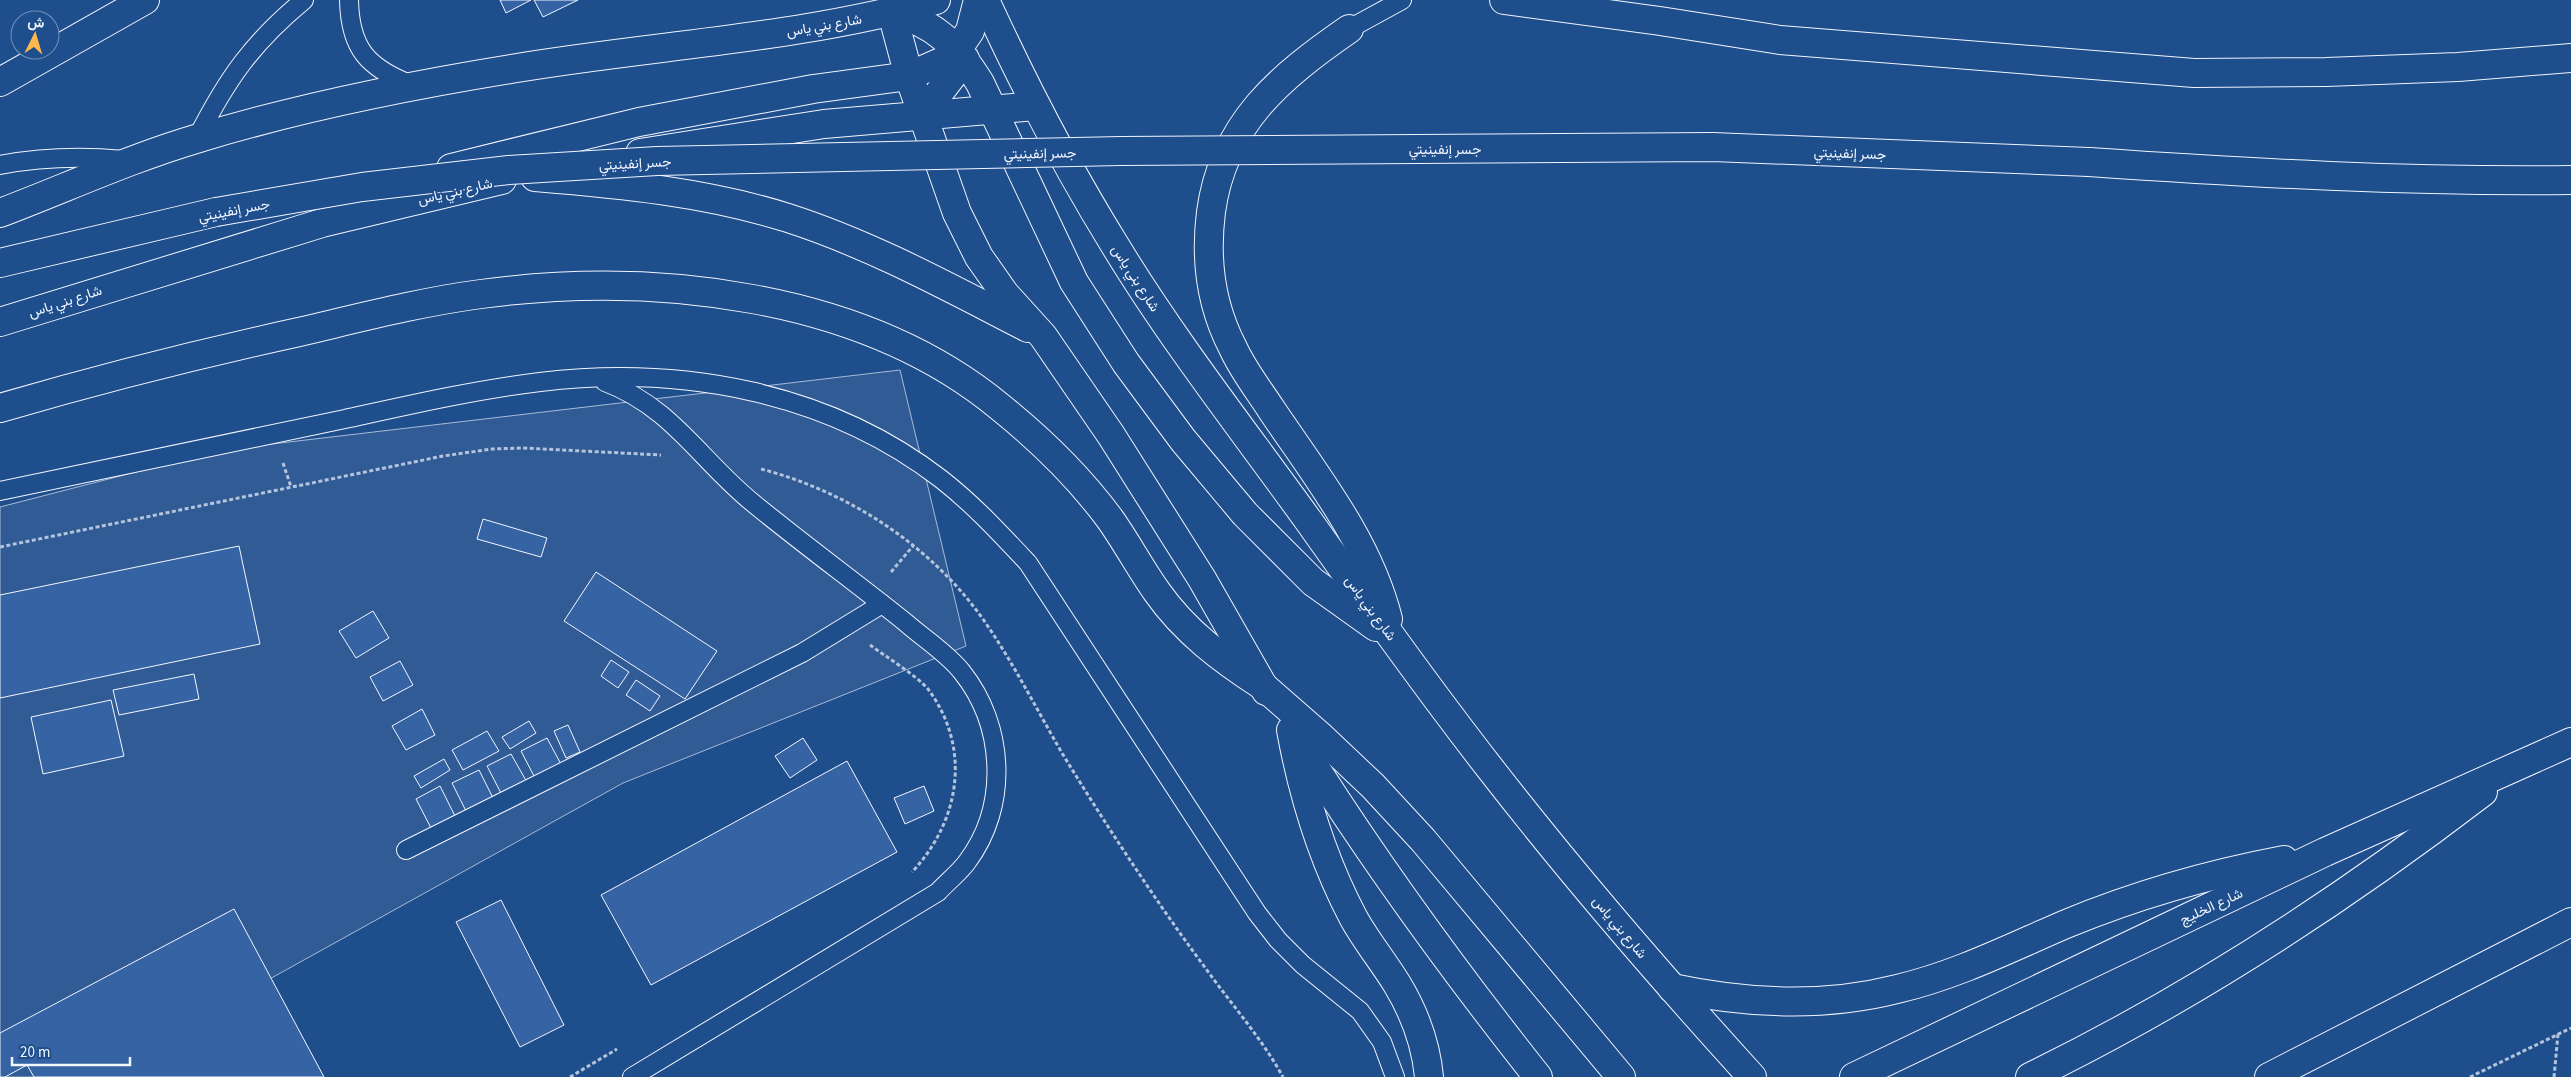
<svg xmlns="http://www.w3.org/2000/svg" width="2571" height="1077" viewBox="0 0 2571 1077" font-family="'Source Sans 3',Vazirmatn,sans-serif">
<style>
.parking{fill:#305b95;stroke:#a8bbd7}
.building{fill:#3563a3;stroke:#f2f6ff}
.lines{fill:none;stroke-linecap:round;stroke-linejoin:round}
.lane-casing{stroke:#f2f6ff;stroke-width:20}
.secondary-casing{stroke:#f2f6ff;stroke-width:30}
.primary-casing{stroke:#f2f6ff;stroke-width:30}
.highway-casing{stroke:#f2f6ff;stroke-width:30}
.path{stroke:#b3c4dc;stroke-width:3;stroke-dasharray:4 2.5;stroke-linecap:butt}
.lane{stroke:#1f4e8c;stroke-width:18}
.secondary{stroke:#1f4e8c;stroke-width:28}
.primary{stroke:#1f4e8c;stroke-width:28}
.highway{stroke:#1f4e8c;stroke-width:28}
.highway-bridge-casing{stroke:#f2f6ff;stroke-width:30;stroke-linecap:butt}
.highway-bridge{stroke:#1f4e8c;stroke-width:28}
.labels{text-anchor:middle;stroke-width:4;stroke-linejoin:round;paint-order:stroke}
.street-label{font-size:14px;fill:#f2f6ff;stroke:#1f4e8c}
</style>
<rect width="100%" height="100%" fill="#1f4e8c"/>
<path class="parking" d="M900,370L966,646L623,783L93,1077H0V507L221,450Z"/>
<g class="building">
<path d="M500,0H531L506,13Z"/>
<path d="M534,0H578L543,17Z"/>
<path d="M483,519L547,538L541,557L477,539Z"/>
<path d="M239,546L260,644L0,698V595Z"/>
<path d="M596,572L717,651L685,699L564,621Z"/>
<path d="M373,611L389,638L356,658L339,631Z"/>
<path d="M611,660L629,672L618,688L601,676Z"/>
<path d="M400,661L413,685L383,701L370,677Z"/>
<path d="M194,674L199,699L119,715L113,690Z"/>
<path d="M636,680L660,696L650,711L626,695Z"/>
<path d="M111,700L124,756L43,774L31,717Z"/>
<path d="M422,709L435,735L406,750L392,726Z"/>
<path d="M529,721L536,733L510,749L502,737Z"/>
<path d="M568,725L580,752L566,758L554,731Z"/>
<path d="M487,731L499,751L463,770L452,750Z"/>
<path d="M547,738L562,766L536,780L521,751Z"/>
<path d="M803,738L817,760L790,778L775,756Z"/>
<path d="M511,754L528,784L503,797L487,766Z"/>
<path d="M444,759L450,770L421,788L414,776Z"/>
<path d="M847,761L897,852L651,985L601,895Z"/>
<path d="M479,770L493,798L466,811L452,783Z"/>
<path d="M440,786L455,816L431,828L416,799Z"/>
<path d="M924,786L934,811L905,824L894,798Z"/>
<path d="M501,900L564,1025L520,1047L456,922Z"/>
<path d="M234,909L324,1077H34L27,1065L5,1077H0V1033Z"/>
</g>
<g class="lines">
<defs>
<g id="lane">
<path d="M349,0C350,49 368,68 412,85"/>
<path d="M1349,29L1402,0"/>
<path d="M197,138C227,79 252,43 304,0"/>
<path d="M0,165C42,157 81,156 124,160"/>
<path d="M605,382C672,407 700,460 753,503C803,544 855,582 905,622C923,638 947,653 962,672C1005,726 1009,806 967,862C959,873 947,882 938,892L632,1077"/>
<path d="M0,491C115,467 230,443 345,419C409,405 474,390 540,382C680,365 827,391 941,479C973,504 1000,533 1028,563L1257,913L1278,940L1303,965L1360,1011L1382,1042L1395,1077"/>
<path d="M406,850L802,653L882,604"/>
</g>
<g id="secondary">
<path d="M985,0C1024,85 1067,168 1116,247C1174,342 1243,430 1308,520C1367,603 1426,686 1489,767C1572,874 1661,977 1752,1077"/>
<path d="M892,13L909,76L957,213L979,257L1005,294L1043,336L1111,435L1202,579L1266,691"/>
<path d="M892,13C935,22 957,46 980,83L1074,282L1126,363L1183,440L1245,514L1313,582L1376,627"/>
<path d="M1349,29C1280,77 1223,123 1211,212C1205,259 1211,306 1233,348C1243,370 1258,389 1271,409C1316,476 1368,540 1388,619"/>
<path d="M922,115L965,59"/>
<path d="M640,153L824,124L1036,106"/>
<path d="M451,168L639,122L813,89L909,76L943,61L957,50L970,31L978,0"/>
<path d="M535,177C620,184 706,192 788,218C872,245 950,288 1028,328"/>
<path d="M0,213C66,188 131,158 199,138C301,107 406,86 511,69C653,45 798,39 936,0"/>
<path d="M0,322L322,223L502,180"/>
<path d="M1292,731C1367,852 1450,966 1538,1077"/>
</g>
<g id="primary">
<path d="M1263,686L1319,735L1373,786L1423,840L1621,1077"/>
<path d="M1291,730C1303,796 1322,858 1353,917C1366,941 1383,961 1397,984C1414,1012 1426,1045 1429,1077"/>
<path d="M1672,988C1747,1004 1822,1008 1897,989C1957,975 2010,948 2066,924C2136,895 2210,874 2284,860"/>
<path d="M1854,1077L2325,852L2571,742"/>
<path d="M2030,1077C2190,999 2342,900 2483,792"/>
<path d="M2269,1077L2571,922"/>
</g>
<g id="highway">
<path d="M1504,0L1660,21L1780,40L2194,73L2326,72L2458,67L2571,58"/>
<path d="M0,82L145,0"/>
<path d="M2089,162C2250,173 2410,182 2571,180"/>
<path d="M0,263L216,212"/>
<path d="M0,408C99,379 198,354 299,332C359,318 420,302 481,294C653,271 862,293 1000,407C1041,440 1079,477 1110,519C1127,543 1140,568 1157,592C1185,632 1223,660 1263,686"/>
</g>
</defs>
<use href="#lane" class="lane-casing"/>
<use href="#secondary" class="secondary-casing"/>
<use href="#primary" class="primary-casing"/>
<use href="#highway" class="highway-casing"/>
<g class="path">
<path d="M283,463L291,487"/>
<path d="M761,469C850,492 935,548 987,625C1015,666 1037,710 1062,753C1087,794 1113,835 1140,875C1166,914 1193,952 1221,989C1243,1018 1266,1046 1283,1077"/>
<path d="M0,547L443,456L492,449L523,448L661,455"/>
<path d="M891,572L913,546"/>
<path d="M870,645C885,656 917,676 928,689C972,748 960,821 912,872"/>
<path d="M570,1077L617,1049"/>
<path d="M2470,1077L2571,1028"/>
<path d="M2554,1077L2558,1034"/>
</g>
<use href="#lane" class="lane"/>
<use href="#secondary" class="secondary"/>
<use href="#primary" class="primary"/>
<use href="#highway" class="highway"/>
<defs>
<path id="highway-bridge" d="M216,212L362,187L509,170L657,161L1121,151L1713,147L2089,162"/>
</defs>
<use href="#highway-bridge" class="highway-bridge-casing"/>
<use href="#highway-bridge" class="highway-bridge"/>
</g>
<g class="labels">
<g class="street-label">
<text transform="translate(824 25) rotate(-10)" y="5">شارع بني ياس</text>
<text x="1445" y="154">جسر إنفينيتي</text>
<text transform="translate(1040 153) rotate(-1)" y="5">جسر إنفينيتي</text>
<text transform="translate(1850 153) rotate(2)" y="5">جسر إنفينيتي</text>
<text transform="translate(635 163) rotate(-3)" y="5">جسر إنفينيتي</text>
<text transform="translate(455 191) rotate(-13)" y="5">شارع بني ياس</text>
<text transform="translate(234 210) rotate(-11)" y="5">جسر إنفينيتي</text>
<text transform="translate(1136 278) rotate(57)" y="5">شارع بني ياس</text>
<text transform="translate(65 301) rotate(-18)" y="5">شارع بني ياس</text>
<text transform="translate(1371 608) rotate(54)" y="5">شارع بني ياس</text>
<text transform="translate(2211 906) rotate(-25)" y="5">شارع الخليج</text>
<text transform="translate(1620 927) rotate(50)" y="5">شارع بني ياس</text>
</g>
</g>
<g transform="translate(35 35) rotate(5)"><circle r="24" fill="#1f4e8c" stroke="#7391ba"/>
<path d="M0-4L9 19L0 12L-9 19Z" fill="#ffb74d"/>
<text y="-8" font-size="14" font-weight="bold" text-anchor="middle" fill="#f2f6ff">ش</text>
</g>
<path d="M12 1057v8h118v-8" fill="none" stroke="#f2f6ff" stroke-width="2.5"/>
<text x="20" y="1057" font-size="15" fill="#f2f6ff" stroke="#1f4e8c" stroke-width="4" paint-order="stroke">20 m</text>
</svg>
